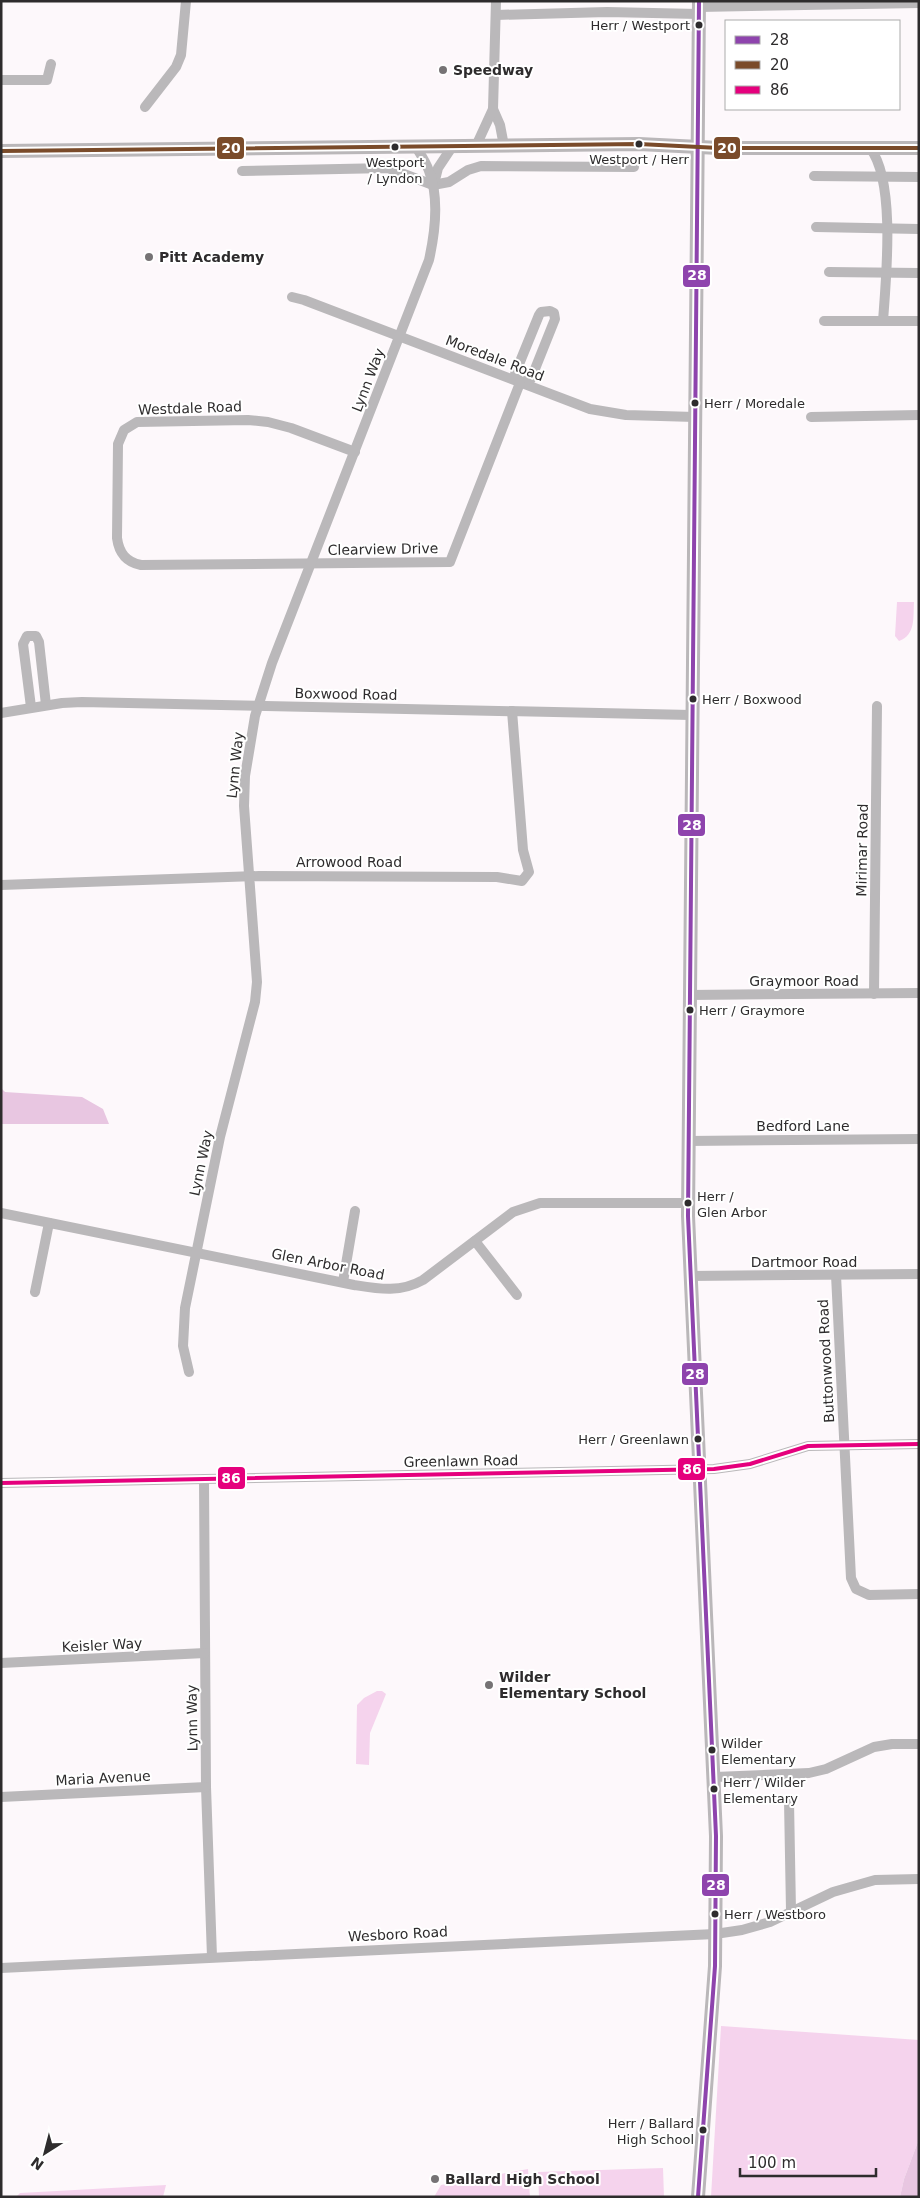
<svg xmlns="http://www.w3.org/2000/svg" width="920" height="2198" viewBox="0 0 920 2198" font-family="'DejaVu Sans',sans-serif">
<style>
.green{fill:#f5d3ed}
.forest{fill:#e8c6e1}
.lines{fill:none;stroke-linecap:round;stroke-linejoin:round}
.minor{stroke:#bab8ba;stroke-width:10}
.secondary{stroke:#bab7b9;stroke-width:14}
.bus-1-casing{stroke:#fff;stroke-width:8}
.bus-2-casing{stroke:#fff;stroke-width:8}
.bus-3-casing{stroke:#fff;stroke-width:8}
.bus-1{stroke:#8e44ad;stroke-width:4}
.bus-2{stroke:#7a4b2a;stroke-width:4}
.bus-3{stroke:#e5007d;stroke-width:4}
.bus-dot{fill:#2e2c2d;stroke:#fff;stroke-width:2}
.poi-dot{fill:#767375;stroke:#fff;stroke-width:2}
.labels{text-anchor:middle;stroke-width:4;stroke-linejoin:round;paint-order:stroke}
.bus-label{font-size:13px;fill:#2e2c2d;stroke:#fff;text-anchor:start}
.poi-label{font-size:14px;font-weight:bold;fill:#2e2c2d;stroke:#fff;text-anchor:start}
.street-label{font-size:14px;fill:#2e2c2d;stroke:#fff}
.line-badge{stroke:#fff;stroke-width:2}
.badge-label{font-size:14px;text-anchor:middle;font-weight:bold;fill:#fff}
</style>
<rect width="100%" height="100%" fill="#fdf8fb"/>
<g class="green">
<path d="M897,602H914C913,617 916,635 899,641L895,636Z"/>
<path d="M377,1691H382L386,1694L370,1733L369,1765L356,1764L357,1705L364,1698Z"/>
<path d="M721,2026L919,2040V2139L904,2179L900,2197H711Z"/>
<path d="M663,2168L664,2197H539L538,2172Z"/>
<path d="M528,2169L530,2197H434L441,2185Z"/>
<path d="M166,2185L163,2197H16L20,2193Z"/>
</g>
<g class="forest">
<path d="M1,1088L5,1092L82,1097L103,1109L109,1124H1Z"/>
<path d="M919,2139V2197H900L904,2179Z"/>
</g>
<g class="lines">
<g class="minor">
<path d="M699,7L919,3"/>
<path d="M496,15L607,12L699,14"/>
<path d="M1,80H47L51,64"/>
<path d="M145,107L176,67L181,55L186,1"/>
<path d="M493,109L500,125L504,146"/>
<path d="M476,146L493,109L496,1"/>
<path d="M870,148C896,181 886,279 883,321"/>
<path d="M242,171L388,168L433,185L449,182L468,170L481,166L634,167"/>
<path d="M814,176L919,177"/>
<path d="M434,184L438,168L452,147"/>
<path d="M816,227L919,229"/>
<path d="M829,272L919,273"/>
<path d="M292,297L304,300L590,409L626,415L695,417"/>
<path d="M550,311L554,313L555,319L531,379L520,383L515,374L539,315L541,312Z"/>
<path d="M824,321H919"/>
<path d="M811,417L919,415"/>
<path d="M355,452L291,428L268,422L248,420L137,422L124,430L118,444L117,538C119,553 126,562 141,565L450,562L520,383"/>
<path d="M31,707L23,644L27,636H36L39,642L46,705"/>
<path d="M1,713L62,703L82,702L691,715"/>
<path d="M1,885L259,876L497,877L522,881L529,872L523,850L512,711"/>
<path d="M874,994L877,706"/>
<path d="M689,995L919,993"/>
<path d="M688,1141L919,1139"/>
<path d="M1,1213L354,1285C379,1289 400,1293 423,1280L513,1212L540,1203H688"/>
<path d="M475,1241L517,1295"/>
<path d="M836,1275L851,1578L856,1589L869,1595L919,1594"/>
<path d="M690,1276L919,1274"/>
<path d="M343,1282L355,1211"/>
<path d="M35,1292L49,1223"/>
<path d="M189,1372L183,1346L185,1308L220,1137L255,1002L257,982L244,806L245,776L255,716L272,663L429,260C435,233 439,197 429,171C426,162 421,155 416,147"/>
<path d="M204,1479L206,1787L212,1957"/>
<path d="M1,1483L714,1469L750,1464L808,1446L919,1444"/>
<path d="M1,1663L205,1653"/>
<path d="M715,1777L809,1773L826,1769L874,1747L892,1744H919"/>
<path d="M1,1797L206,1787"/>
<path d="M789,1801L791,1911"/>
<path d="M1,1968L715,1934L742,1930L770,1922L833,1892L875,1880L919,1879"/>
</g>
<g class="secondary">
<path d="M1,151L639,144L719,148H919"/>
<path d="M698,2197L715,1966L716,1836L688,1216L699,1"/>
</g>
<defs>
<path id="bus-1" d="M698,2197L715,1966L716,1836L688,1216L699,1"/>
<path id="bus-2" d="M1,151L639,144L719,148H919"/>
<path id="bus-3" d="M1,1483L714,1469L750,1464L808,1446L919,1444"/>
</defs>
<use href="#bus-1" class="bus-1-casing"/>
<use href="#bus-2" class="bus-2-casing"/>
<use href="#bus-3" class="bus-3-casing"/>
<use href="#bus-1" class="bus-1"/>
<use href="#bus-2" class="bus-2"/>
<use href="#bus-3" class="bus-3"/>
</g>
<g class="bus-dot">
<circle cx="699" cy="25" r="4.5"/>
<circle cx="639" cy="144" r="4.5"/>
<circle cx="395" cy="147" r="4.5"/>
<circle cx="695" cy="403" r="4.5"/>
<circle cx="693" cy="699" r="4.5"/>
<circle cx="690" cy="1010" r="4.5"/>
<circle cx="688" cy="1203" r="4.5"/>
<circle cx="698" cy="1439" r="4.5"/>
<circle cx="712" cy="1750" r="4.5"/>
<circle cx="714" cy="1789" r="4.5"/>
<circle cx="715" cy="1914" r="4.5"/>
<circle cx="703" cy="2130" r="4.5"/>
</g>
<g class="poi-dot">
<circle cx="443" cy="70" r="5"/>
<circle cx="149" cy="257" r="5"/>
<circle cx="489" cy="1685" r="5"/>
<circle cx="435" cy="2179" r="5"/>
</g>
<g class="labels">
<g class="bus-label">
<text x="690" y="30" text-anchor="end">Herr / Westport</text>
<text x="639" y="164" text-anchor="middle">Westport / Herr</text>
<text x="395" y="167" text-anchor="middle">Westport<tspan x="395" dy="16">/ Lyndon</tspan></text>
<text x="704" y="408">Herr / Moredale</text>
<text x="702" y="704">Herr / Boxwood</text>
<text x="699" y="1015">Herr / Graymore</text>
<text x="697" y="1201">Herr /<tspan x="697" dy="16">Glen Arbor</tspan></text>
<text x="689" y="1444" text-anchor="end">Herr / Greenlawn</text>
<text x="721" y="1748">Wilder<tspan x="721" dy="16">Elementary</tspan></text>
<text x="723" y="1787">Herr / Wilder<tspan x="723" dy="16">Elementary</tspan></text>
<text x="724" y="1919">Herr / Westboro</text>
<text x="694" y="2128" text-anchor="end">Herr / Ballard<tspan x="694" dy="16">High School</tspan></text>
</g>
<g class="poi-label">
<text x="453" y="75">Speedway</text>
<text x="159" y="262">Pitt Academy</text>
<text x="499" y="1682">Wilder<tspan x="499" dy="16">Elementary School</tspan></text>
<text x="445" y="2184">Ballard High School</text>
</g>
<g class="street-label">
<text transform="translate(495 358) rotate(21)" y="5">Moredale Road</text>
<text transform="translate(368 380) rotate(-69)" y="5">Lynn Way</text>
<text transform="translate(190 408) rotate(-2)" y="5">Westdale Road</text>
<text transform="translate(383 549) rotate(-1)" y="5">Clearview Drive</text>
<text transform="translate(346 694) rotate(1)" y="5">Boxwood Road</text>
<text transform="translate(235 765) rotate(-84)" y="5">Lynn Way</text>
<text transform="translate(862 850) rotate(-89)" y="5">Mirimar Road</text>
<text x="349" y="867">Arrowood Road</text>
<text x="804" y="986">Graymoor Road</text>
<text x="803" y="1131">Bedford Lane</text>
<text transform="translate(201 1163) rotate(-78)" y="5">Lynn Way</text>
<text x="804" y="1267">Dartmoor Road</text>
<text transform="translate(328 1264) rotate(11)" y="5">Glen Arbor Road</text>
<text transform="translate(826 1361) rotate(-93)" y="5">Buttonwood Road</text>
<text transform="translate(461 1461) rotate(-1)" y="5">Greenlawn Road</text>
<text transform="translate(102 1645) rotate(-3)" y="5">Keisler Way</text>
<text transform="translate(192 1718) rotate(-91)" y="5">Lynn Way</text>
<text transform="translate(103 1778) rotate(-3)" y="5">Maria Avenue</text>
<text transform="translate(398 1934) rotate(-3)" y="5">Wesboro Road</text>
</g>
</g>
<g class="line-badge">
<rect x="713" y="136" width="28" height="24" rx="5" fill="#7a4b2a"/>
<rect x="216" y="136" width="29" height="24" rx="5" fill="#7a4b2a"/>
<rect x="682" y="264" width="29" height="24" rx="5" fill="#8e44ad"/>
<rect x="677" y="813" width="29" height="24" rx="5" fill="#8e44ad"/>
<rect x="681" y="1362" width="28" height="24" rx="5" fill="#8e44ad"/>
<rect x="677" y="1457" width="29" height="24" rx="5" fill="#e5007d"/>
<rect x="217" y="1466" width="29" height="24" rx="5" fill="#e5007d"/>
<rect x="701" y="1873" width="29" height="24" rx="5" fill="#8e44ad"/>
</g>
<g class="badge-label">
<text x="727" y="153">20</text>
<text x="231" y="153">20</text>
<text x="697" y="280">28</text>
<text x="692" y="830">28</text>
<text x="695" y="1379">28</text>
<text x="692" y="1474">86</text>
<text x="231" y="1483">86</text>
<text x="716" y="1890">28</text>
</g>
<rect width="920" height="2198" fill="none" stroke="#2e2c2d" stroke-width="5"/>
<rect x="725" y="20" width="175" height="90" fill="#ffffff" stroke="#ababab"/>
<rect x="735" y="36" width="25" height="8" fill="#8e44ad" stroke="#ababab"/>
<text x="770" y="45" font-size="15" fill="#2e2c2d">28</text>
<rect x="735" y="61" width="25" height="8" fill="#7a4b2a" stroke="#ababab"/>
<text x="770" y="70" font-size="15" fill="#2e2c2d">20</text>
<rect x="735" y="86" width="25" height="8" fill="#e5007d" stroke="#ababab"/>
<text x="770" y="95" font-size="15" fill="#2e2c2d">86</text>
<g transform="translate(45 2153) rotate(216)" stroke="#ffffff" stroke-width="4" paint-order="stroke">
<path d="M0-4L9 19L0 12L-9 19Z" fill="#2e2c2d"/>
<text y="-8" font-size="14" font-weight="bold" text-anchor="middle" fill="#2e2c2d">N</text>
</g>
<path d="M740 2168v8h136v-8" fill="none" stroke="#2e2c2d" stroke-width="2.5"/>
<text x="748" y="2168" font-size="15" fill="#2e2c2d" stroke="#ffffff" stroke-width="4" paint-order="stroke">100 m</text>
</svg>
